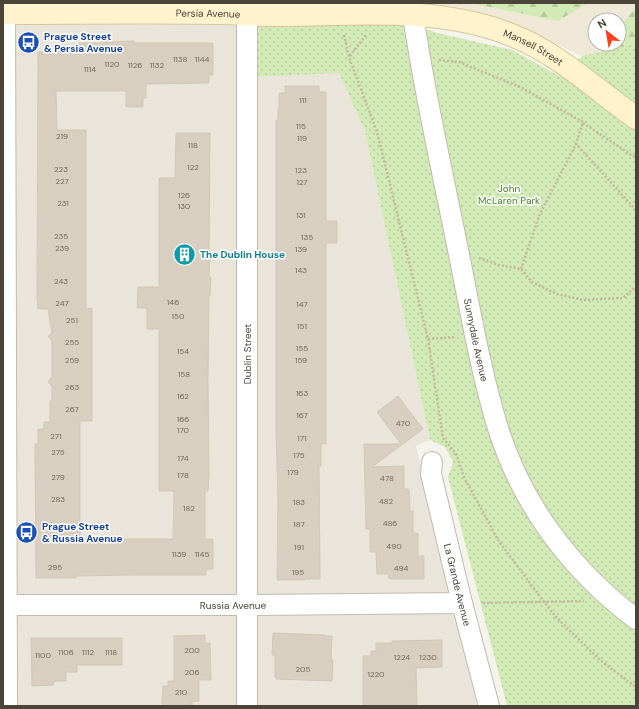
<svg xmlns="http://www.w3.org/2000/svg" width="639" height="709" viewBox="0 0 639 709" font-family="'DM Sans',sans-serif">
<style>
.residential{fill:#eae5da}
.education{fill:#efe8d6;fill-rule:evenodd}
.forest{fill:url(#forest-firs)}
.park{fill:url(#park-dots)}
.building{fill:#d8cfc1;stroke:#d3c7b4}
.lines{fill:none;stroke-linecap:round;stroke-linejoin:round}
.street-casing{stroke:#c2bbae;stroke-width:22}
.secondary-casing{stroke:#d6c79b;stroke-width:24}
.path{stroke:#c4b79f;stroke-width:2.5;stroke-dasharray:2 2;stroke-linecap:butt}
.street{stroke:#fff;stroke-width:20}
.secondary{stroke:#fff3cd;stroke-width:22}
.labels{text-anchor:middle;stroke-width:3;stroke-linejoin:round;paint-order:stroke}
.number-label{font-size:8px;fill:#6e675b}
.street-label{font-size:10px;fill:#4b4439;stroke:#fff}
.transit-label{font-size:10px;font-weight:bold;fill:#164399;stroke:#fff;text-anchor:start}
.park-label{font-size:10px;fill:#4a7f2a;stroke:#fff}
.culture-label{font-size:10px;font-weight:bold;fill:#0d838f;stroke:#fff;text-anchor:start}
</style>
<defs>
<pattern id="forest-firs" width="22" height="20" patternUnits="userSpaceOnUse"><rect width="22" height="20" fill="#d2eab5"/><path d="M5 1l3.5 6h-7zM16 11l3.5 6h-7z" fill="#b6ca9c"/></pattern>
<pattern id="park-dots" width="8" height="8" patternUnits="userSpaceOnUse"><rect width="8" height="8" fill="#d2eab5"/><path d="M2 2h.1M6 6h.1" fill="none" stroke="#b6ca9c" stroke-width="1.8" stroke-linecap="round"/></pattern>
</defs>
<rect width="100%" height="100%" fill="#f6f3ec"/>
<path class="residential" d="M3,3H241L255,77L339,72L365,131L430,440L416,446L477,706H3Z"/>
<path class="education" d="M434,3H636V44L582,56L532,33L493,17ZM595,20H619V44H595Z"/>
<g class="forest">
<path d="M470,3H588L558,21Z"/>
<path d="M636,7V72L633,73L608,44H619V29Z"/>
</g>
<path class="park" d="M252,18L408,22L437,33L512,50L559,76L582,56L636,44V706H507L448,477L453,462L445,447L430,440L365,131L339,73L255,77Z"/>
<g class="building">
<path d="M134,41V43H213V75H209V83L146,84V98H143V107H126V91H56L57,130H86V309L92,308V421H80V539H173L174,491H159V329H147V308H137L138,287H159V178H175L176,133H210L209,254H210L209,277H211L210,296H209L208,380L209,473L208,491H205V539H213V569H206V575H131L76,576V578H36L35,444H38V429H44V422H50V402L52,399V386L48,382L52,377V341L48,336L52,333L48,309H38L37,298L38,52L79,51V43H101L102,42Z"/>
<path d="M285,86H319V92H326V221H337V243H326V444H321V466H319L320,579H305V580H277L278,496L276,432V120H278V109H279V93H285Z"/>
<path d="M398,396L423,429L372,467L404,466V489H409L410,511H413V533H418V556H424V579H389L388,574H377L376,552H370V529H366L364,444H401L377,412Z"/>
<path d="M273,633L325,635V636H332L331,659L333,660L332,681L276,679L277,677H275V655H272Z"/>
<path d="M205,635V643H210L211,680H199V701L192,702V706H162L163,686H168V681H174V636Z"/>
<path d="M31,638H122V665H77V672H66V681H55V682H53V685L32,686Z"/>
<path d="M442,640V667L416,668L417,706H363V656H371V651H376V643H392V641Z"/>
</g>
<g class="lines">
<defs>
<g id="street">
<path d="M5,3L7,706"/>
<path id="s1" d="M413,15C424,91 441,165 456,240C469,302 479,365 497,425C521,504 571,570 636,619"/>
<path id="s2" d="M432,462L431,474L462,603L489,706"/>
<path id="s3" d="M3,605H246L462,603"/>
<path d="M247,706V3"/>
</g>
<g id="secondary">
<path id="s4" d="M3,13C75,13 147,12 219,13C237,13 254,15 272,15C350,15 434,5 509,34C557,52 595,89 636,118"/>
</g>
</defs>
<use href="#street" class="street-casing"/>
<use href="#secondary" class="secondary-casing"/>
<g class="path">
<path d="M344,35L349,57L377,132L428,339L443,438L456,454L464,477L498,540L544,602L556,617L601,661L636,687"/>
<path d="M350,56L366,35"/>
<path d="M439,60L459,62L520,87L583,122L576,144"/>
<path d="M583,123L636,158"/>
<path d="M479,258L499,265L521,269L532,282L557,294L583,300L623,298L636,286"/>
<path d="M521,269L539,216L576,144L636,210"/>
<path d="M428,339L456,337"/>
<path d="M483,603L584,601"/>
</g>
<use href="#street" class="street"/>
<use href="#secondary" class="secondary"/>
</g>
<defs>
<symbol id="bus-disc" viewBox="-11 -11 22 22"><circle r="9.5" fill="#1a4fb4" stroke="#fff"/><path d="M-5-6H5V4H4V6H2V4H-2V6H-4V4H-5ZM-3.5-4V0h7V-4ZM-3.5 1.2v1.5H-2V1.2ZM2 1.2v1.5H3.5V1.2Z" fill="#fff"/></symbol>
<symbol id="building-disc" viewBox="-11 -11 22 22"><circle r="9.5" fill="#0f9aa8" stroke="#fff"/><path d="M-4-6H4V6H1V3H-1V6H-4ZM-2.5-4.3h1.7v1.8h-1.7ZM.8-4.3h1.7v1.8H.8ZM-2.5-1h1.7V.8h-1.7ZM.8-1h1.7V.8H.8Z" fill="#fff"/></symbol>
</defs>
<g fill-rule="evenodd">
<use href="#bus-disc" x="16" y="30" width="25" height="25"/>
<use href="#building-disc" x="172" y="242" width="25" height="25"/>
<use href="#bus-disc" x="14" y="520" width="25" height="25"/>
</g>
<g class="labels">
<g class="number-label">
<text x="180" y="62">1138</text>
<text x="202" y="62">1144</text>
<text x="112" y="67">1120</text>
<text x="135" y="68">1126</text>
<text x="157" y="68">1132</text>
<text x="90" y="72">1114</text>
<text x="303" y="103">111</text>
<text x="301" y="129">115</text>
<text x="62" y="139">219</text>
<text x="302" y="141">119</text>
<text x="193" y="148">118</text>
<text x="193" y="170">122</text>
<text x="61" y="172">223</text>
<text x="301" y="173">123</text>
<text x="62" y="184">227</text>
<text x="302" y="185">127</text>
<text x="184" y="198">126</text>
<text x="63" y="206">231</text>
<text x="184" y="209">130</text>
<text x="301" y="218">131</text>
<text x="61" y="239">235</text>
<text x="307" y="240">135</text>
<text x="62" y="251">239</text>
<text x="301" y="252">139</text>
<text x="301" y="273">143</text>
<text x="61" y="284">243</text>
<text x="173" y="305">146</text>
<text x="62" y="306">247</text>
<text x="302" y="307">147</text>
<text x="178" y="319">150</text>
<text x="72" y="323">251</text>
<text x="302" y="329">151</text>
<text x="72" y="345">255</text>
<text x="302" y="351">155</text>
<text x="183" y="354">154</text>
<text x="72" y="363">259</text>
<text x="301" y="363">159</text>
<text x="184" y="377">158</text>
<text x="72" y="390">263</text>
<text x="302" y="396">163</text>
<text x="183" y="399">162</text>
<text x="72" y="412">267</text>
<text x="302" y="418">167</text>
<text x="183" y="422">166</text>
<text x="403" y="426">470</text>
<text x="183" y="433">170</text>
<text x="56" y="439">271</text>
<text x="302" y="441">171</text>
<text x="58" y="455">275</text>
<text x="299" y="458">175</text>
<text x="183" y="461">174</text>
<text x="293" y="475">179</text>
<text x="183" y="478">178</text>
<text x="58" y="480">279</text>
<text x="387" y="481">478</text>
<text x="58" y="502">283</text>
<text x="386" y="504">482</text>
<text x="299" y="505">183</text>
<text x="189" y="511">182</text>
<text x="390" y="526">486</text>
<text x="299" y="527">187</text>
<text x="394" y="549">490</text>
<text x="299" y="550">191</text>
<text x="179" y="557">1139</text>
<text x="202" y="557">1145</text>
<text x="55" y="570">295</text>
<text x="401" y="571">494</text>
<text x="298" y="575">195</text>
<text x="192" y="653">200</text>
<text x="66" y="655">1106</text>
<text x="88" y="655">1112</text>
<text x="111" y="655">1118</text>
<text x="43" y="658">1100</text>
<text x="402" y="660">1224</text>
<text x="428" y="660">1230</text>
<text x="303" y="672">205</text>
<text x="192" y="675">206</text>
<text x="376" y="677">1220</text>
<text x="181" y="695">210</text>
</g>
<g class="street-label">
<text dy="4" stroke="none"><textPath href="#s4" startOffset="205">Persia Avenue</textPath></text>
<text dy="4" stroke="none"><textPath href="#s4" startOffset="536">Mansell Street</textPath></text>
<text dy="4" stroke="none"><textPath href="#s1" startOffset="331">Sunnydale Avenue</textPath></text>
<text transform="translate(247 354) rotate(-90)" y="4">Dublin Street</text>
<text dy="4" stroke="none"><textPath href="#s2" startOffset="126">La Grande Avenue</textPath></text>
<text dy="4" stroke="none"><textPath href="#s3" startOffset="230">Russia Avenue</textPath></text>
</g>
<g class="transit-label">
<text x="44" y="40">Prague Street<tspan x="44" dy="12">&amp; Persia Avenue</tspan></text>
<text x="42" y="530">Prague Street<tspan x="42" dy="12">&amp; Russia Avenue</tspan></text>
</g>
<g class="park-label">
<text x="509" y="192">John<tspan x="509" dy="12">McLaren Park</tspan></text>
</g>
<g class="culture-label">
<text x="200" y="258">The Dublin House</text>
</g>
</g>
<rect width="639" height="709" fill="none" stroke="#4b4439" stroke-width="8"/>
<g transform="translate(607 32) rotate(329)"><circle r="19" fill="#ffffff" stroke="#b7b4b0"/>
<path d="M0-3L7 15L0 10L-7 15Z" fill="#fc3f1d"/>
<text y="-6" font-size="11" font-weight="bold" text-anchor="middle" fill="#4b4439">N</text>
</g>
</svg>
